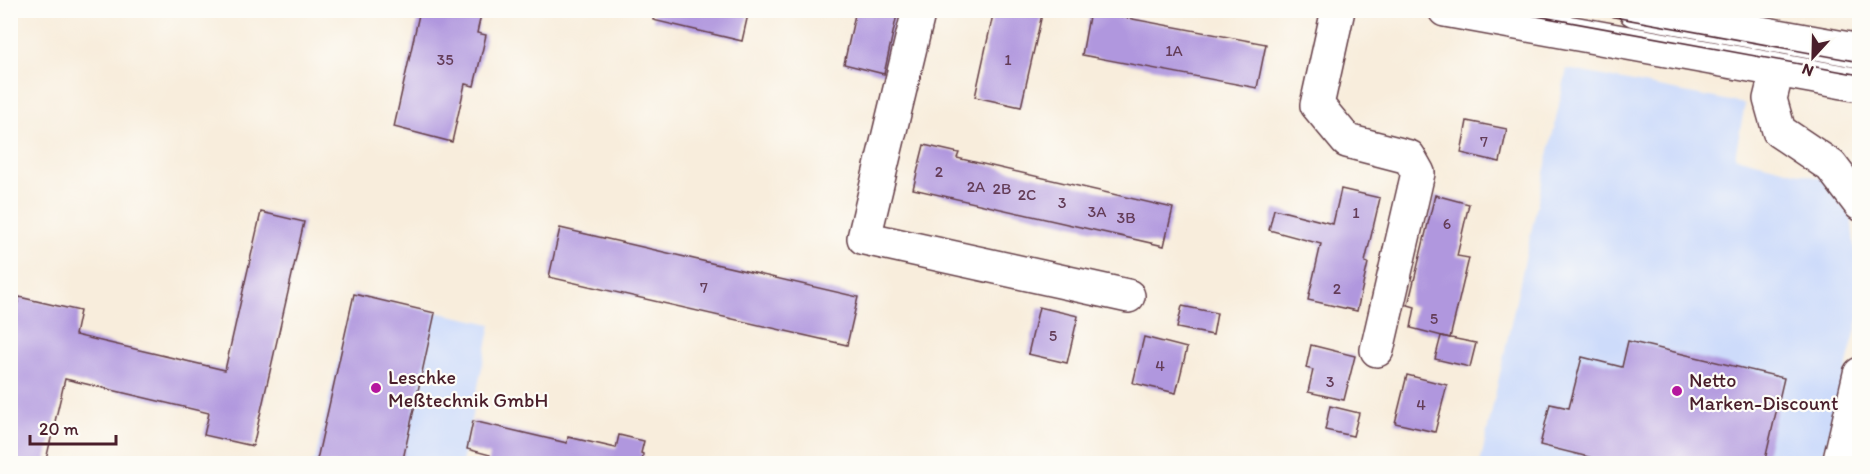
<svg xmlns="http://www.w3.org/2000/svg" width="1870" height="474" viewBox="0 0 1870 474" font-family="Itim,sans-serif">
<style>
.built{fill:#cddbfa}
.building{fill:#b097de}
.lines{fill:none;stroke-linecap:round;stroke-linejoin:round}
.minor-casing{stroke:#643e46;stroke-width:36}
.minor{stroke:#fff;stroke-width:33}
.tram{stroke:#4a1f2b;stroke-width:1.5}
.poi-dot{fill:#b5179e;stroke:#fdfcf7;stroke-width:2}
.labels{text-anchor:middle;stroke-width:4.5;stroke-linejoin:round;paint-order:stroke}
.number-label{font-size:16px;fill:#643d58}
.poi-label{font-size:20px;fill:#4a1f2b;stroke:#fdfcf7;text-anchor:start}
</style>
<rect width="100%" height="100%" fill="#fdfcf7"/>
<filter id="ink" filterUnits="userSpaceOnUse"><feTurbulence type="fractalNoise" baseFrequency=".0167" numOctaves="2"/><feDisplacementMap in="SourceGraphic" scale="12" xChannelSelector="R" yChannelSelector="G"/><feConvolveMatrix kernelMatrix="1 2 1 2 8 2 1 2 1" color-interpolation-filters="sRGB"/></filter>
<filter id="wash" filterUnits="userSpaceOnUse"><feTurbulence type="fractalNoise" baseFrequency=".008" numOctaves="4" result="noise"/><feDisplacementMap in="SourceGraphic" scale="24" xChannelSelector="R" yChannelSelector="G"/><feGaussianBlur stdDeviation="1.35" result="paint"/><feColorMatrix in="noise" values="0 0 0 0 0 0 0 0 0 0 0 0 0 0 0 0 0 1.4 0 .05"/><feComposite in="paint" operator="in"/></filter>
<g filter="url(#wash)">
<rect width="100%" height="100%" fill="#f8eddc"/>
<g class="built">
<path d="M1567,69L1745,104L1735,157L1823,179L1851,216L1859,291V317L1822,463L1480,464Z"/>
<path d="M353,294L491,324L462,463L310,464L315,460Z"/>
</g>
<g id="blocks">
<g class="building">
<path d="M420,10H482L477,33L486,35L474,86L465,84L452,142L394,127Z"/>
<path d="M654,10H749L742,41L653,20Z"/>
<path d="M856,10H898L884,74L844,64Z"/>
<path d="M994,10H1043L1021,107L975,97Z"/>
<path d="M1090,11L1266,44L1257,88L1082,55Z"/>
<path d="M1467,121L1507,129L1500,162L1461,153Z"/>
<path d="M924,145L959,153L957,158L1173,208L1164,246L913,189Z"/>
<path d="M1341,189L1380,198L1365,262L1368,263L1357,311L1308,300L1321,244L1269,230L1274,209L1333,224Z"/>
<path d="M1435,195L1469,204L1457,256L1469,258L1450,338L1411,328L1415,307L1408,305Z"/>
<path d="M261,212L304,222L253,446L204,435L209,413L65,379L45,464H10V319H14L19,297L80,311L75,335L225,370Z"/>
<path d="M560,228L858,297L847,345L549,277Z"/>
<path d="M354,294L435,313L402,464H316Z"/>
<path d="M1182,306L1217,313L1213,335L1177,328Z"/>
<path d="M1039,307L1078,316L1067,363L1028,354Z"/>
<path d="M1441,336L1476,343L1470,367L1435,359Z"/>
<path d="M1144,337L1187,348L1176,393L1133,383Z"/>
<path d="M1628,341L1784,378L1764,464H1617L1540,445L1550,404L1569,408L1582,357L1622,367Z"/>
<path d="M1311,345L1355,356L1344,400L1308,392L1313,370L1306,368Z"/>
<path d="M1407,375L1447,385L1435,432L1395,423Z"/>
<path d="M1330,406L1359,413L1353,436L1325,430Z"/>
<path d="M473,421L567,443L568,437L616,448L619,435L644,441L641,453L643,454L642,464H488L490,455L467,449Z"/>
</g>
</g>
</g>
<g filter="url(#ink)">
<use href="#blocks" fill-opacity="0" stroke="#643e46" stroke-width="1.5"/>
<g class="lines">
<defs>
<g id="minor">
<path d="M919,10L864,238L1128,296"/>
<path d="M1338,10L1317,105L1347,141L1409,157L1418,173L1377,350"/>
<path d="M1445,10L1860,85"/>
<path d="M1635,10L1860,51"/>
<path d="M1777,71L1770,99L1779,131L1831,166L1860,204"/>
<path d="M1839,464L1860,374"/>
</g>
</defs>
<use href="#minor" class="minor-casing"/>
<use href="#minor" class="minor"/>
<g class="tram">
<path d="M1504,10L1860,75"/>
<path d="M1576,10L1860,62"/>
</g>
</g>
</g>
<g class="poi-dot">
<circle cx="376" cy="388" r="6"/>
<circle cx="1677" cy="391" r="6"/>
</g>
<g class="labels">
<g class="number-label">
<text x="1174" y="56">1A</text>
<text x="445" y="65">35</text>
<text x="1008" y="65">1</text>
<text x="1484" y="147">7</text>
<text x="939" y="177">2</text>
<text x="976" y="192">2A</text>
<text x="1002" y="194">2B</text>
<text x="1027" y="200">2C</text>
<text x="1062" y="208">3</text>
<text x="1097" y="217">3A</text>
<text x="1356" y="218">1</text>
<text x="1126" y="223">3B</text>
<text x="1447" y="229">6</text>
<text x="704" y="293">7</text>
<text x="1337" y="294">2</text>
<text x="1434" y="324">5</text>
<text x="1053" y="341">5</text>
<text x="1160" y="371">4</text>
<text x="1330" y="387">3</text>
<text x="1421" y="410">4</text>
</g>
<g class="poi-label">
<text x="388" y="384">Leschke<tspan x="388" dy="23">Meßtechnik GmbH</tspan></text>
<text x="1689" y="387">Netto<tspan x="1689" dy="23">Marken-Discount</tspan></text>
</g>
</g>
<rect width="1870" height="474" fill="none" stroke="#fdfcf7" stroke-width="36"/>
<g transform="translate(1813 57) rotate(202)" stroke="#fdfcf7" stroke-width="4.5" paint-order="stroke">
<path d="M0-4.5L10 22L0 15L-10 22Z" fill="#4a1f2b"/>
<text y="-9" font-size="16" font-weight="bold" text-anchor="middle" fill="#4a1f2b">N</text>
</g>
<path d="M30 435v9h86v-9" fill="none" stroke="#4a1f2b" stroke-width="3"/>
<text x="39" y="435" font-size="18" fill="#4a1f2b" stroke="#fdfcf7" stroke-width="4.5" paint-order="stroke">20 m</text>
</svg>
